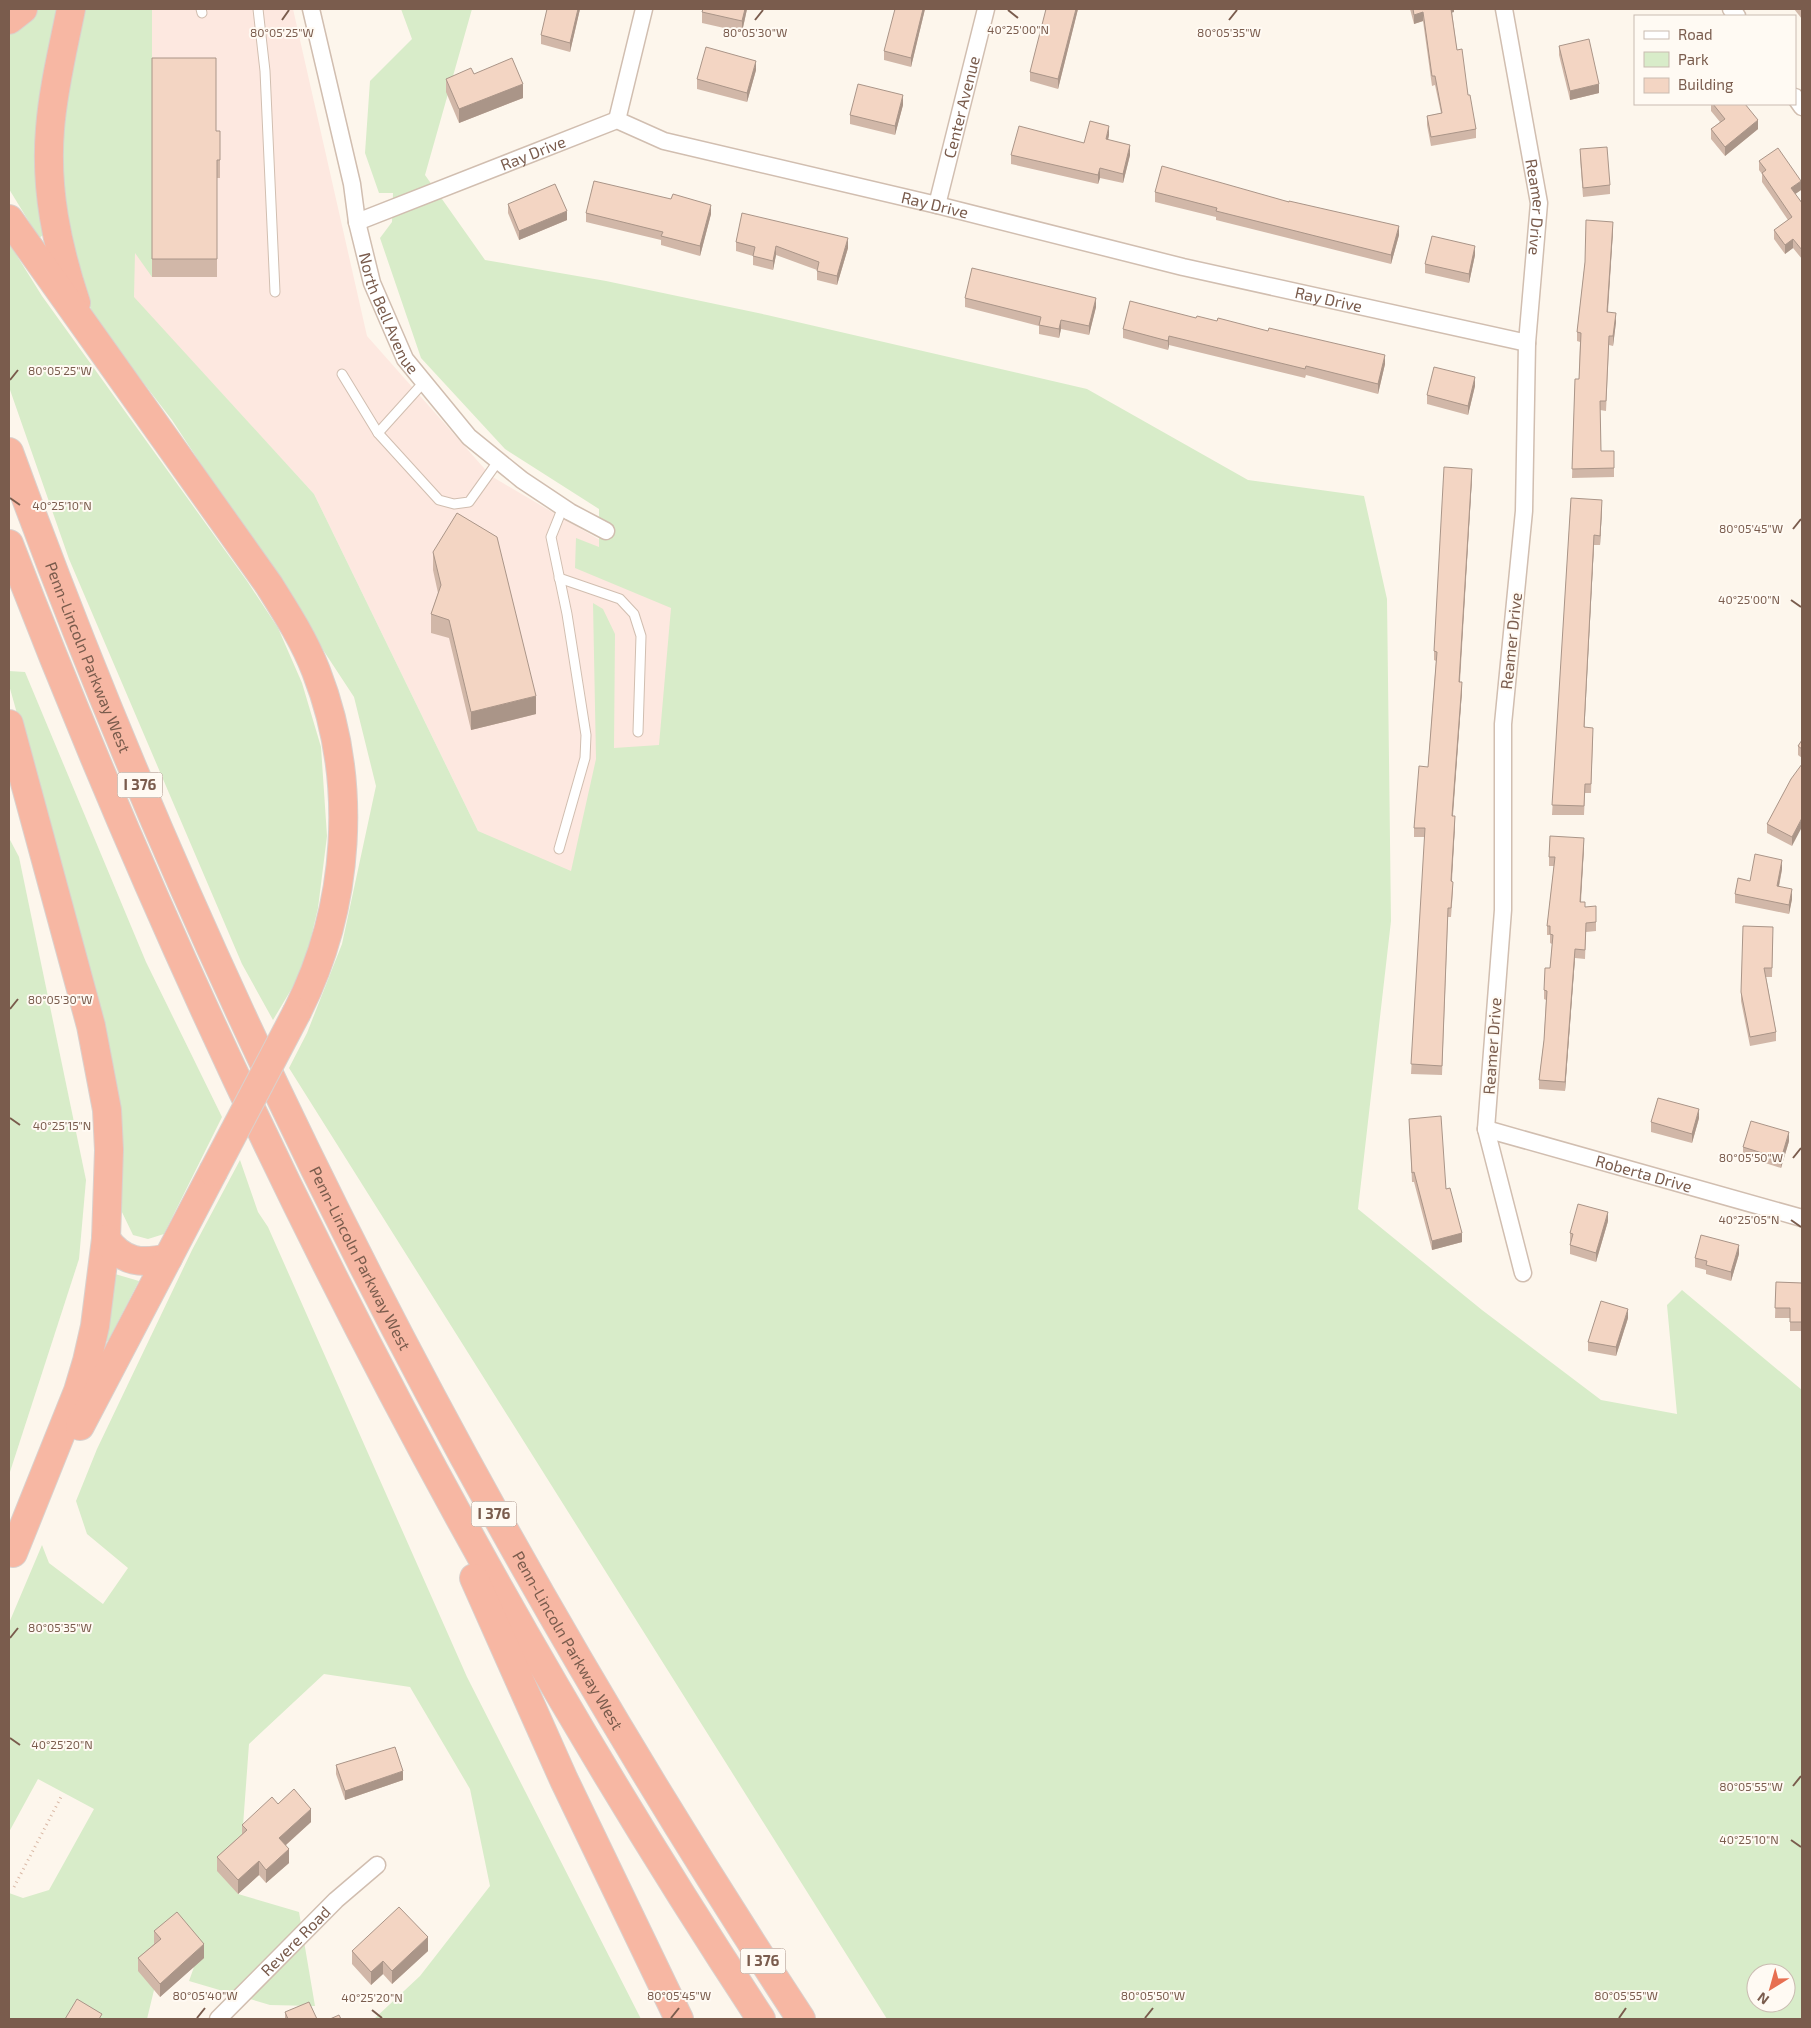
<svg xmlns="http://www.w3.org/2000/svg" width="1811" height="2028" viewBox="0 0 1811 2028" font-family="'Exo 2',sans-serif">
<style>
.commercial{fill:#fde8e0}
.green{fill:#d8ecc9;fill-rule:evenodd}
.lines{fill:none;stroke-linecap:round;stroke-linejoin:round}
.service-casing{stroke:#d1beb0;stroke-width:11}
.minor-casing{stroke:#d1beb0;stroke-width:19}
.motorway-casing{stroke:#dad1cd;stroke-width:30}
.path{stroke:#d9b8a5;stroke-width:3;stroke-dasharray:1 4;stroke-linecap:butt}
.service{stroke:#fff;stroke-width:9}
.minor{stroke:#fff;stroke-width:16}
.motorway{stroke:#f7b7a3;stroke-width:28}
.motorway-bridge-casing{stroke:#dad1cd;stroke-width:30;stroke-linecap:butt}
.motorway-bridge{stroke:#f7b7a3;stroke-width:28}
.wall{fill:#d1b7a8}
.shaded-wall{fill:#aa9588}
.building{fill:#f3d5c3;stroke:#aa9588}
.ticks{fill:none;stroke:#7a5c4d;stroke-width:2}
.labels{text-anchor:middle;stroke-width:4;stroke-linejoin:round;paint-order:stroke}
.shield{fill:#fffaf3;stroke:#a28b7f;stroke-width:1}
.shield-label{font-size:15px;font-weight:bold;fill:#7a5c4d}
.street-label{font-size:16px;fill:#7a5c4d;stroke:#fffaf3}
.ticks-label{font-size:12px;text-anchor:middle;fill:#7a5c4d;stroke:#fffaf3;stroke-width:4;stroke-linejoin:round;paint-order:stroke}
</style>
<rect width="100%" height="100%" fill="#fdf6ec"/>
<path class="commercial" d="M139,9H293L367,336L491,476L639,563L714,611L673,943L478,831L314,494L133,297Z"/>
<g class="green">
<path d="M35,9H52L60,11L46,233L39,238L9,189V34Z"/>
<path d="M78,9H152V277L135,253L134,297L314,494L478,831L571,871L596,759L593,603L603,609L615,634L614,748L659,745L671,608L575,568L576,538L599,547V509L505,449L421,358L380,238L392,222L393,193H379L365,153L370,81L412,39L401,9H472L425,175L485,260L606,281L767,315L1087,389L1248,480L1364,496L1387,599L1391,921L1358,1209L1482,1310L1601,1400L1677,1414L1667,1305L1682,1290L1802,1390V2019H887L289,1068L307,1033L342,944L376,786L354,697L172,420L96,321L79,280L61,184L60,103ZM1756,1973H1786V2003H1756Z"/>
<path d="M9,243L42,296L247,581L278,628L302,683L321,747L327,836L318,908L304,968L273,1020L242,964L69,559L9,387Z"/>
<path d="M9,671L25,672L146,962L222,1117L164,1234L148,1239L133,1235L120,1208L78,931L9,685Z"/>
<path d="M9,838L19,857L86,1180L79,1259L9,1475Z"/>
<path d="M240,1160L258,1212L268,1227L467,1677L641,2019H374L420,1976L490,1886L470,1789L410,1687L324,1674L249,1744L238,1894L299,1912L315,2006L270,2005L189,1981L194,1967L154,1990L147,2019H9V1893L23,1898L49,1890L94,1809L38,1779L9,1832V1623L42,1545L49,1563L103,1604L128,1568L87,1534L76,1501L97,1449L192,1250Z"/>
<path d="M115,1274L139,1281L108,1341L103,1340Z"/>
</g>
<g class="lines">
<defs>
<g id="service">
<path d="M201,9L202,13"/>
<path d="M258,9L265,71L275,292"/>
<path d="M342,374L378,433L439,500L454,504L469,502L499,460"/>
<path d="M378,433L424,382"/>
<path d="M559,578L620,599L634,614L641,636L638,732"/>
<path d="M559,849L585,758L586,735L567,614L551,537L563,507"/>
</g>
<g id="minor">
<path id="s1" d="M311,9L352,184L357,222L372,283L405,359L469,437L522,480L570,512L606,531"/>
<path id="s2" d="M1504,9L1539,203L1527,343L1524,511L1503,724V910L1486,1129L1523,1273"/>
<path d="M1731,9L1737,16"/>
<path d="M1795,97L1802,107"/>
<path d="M617,120L644,9"/>
<path id="s3" d="M937,205L986,9"/>
<path id="s4" d="M357,222L617,120L664,141L937,205L1183,267L1527,343"/>
<path id="s5" d="M1486,1129L1802,1218"/>
<path id="s6" d="M218,2019L336,1900L377,1865"/>
</g>
<g id="motorway">
<path d="M71,9C63,49 53,89 50,129C45,189 57,246 76,303"/>
<path d="M9,20L23,9"/>
<path d="M9,219L269,585C286,612 304,640 316,671C359,781 350,907 297,1012"/>
<path id="s7" d="M9,452C210,1004 479,1528 801,2019"/>
<path d="M9,544C208,1061 457,1556 761,2019"/>
<path d="M9,724L91,1026L107,1110L109,1150L106,1239L95,1326L87,1361L78,1391L13,1553"/>
<path d="M106,1239C123,1263 142,1264 168,1258"/>
<path d="M80,1426L213,1172"/>
<path d="M474,1578L564,1780L679,2019"/>
</g>
</defs>
<use href="#service" class="service-casing"/>
<use href="#minor" class="minor-casing"/>
<use href="#motorway" class="motorway-casing"/>
<path class="path" d="M14,1887L61,1797"/>
<use href="#service" class="service"/>
<use href="#minor" class="minor"/>
<use href="#motorway" class="motorway"/>
<defs>
<path id="motorway-bridge" d="M213,1172L297,1012"/>
</defs>
<use href="#motorway-bridge" class="motorway-bridge-casing"/>
<use href="#motorway-bridge" class="motorway-bridge"/>
</g>
<g class="wall">
<path d="M580,9L570,52L541,44V35Z"/>
<path d="M747,9L742,32L702,23V12Z"/>
<path d="M925,9L911,67L884,60V51Z"/>
<path d="M1078,9L1058,89L1030,81V72Z"/>
<path d="M1410,9H1454V12H1452L1457,50L1476,129V138L1431,146L1427,125V116L1441,113L1435,85L1432,86L1423,21L1414,24Z"/>
<path d="M1794,9H1802V19Z"/>
<path d="M1559,46L1599,93L1570,100L1559,55Z"/>
<path d="M152,58L216,131H220V178H217V277H152Z"/>
<path d="M756,70L747,102L697,89V79Z"/>
<path d="M474,74L523,98L459,123L446,92V79Z"/>
<path d="M1711,104H1745L1758,129L1725,156L1711,139V129L1720,122L1711,111Z"/>
<path d="M903,105L895,135L850,124V115Z"/>
<path d="M1109,135L1108,140L1130,155L1123,183L1100,178L1098,184L1011,164V155L1084,143Z"/>
<path d="M1580,149L1610,185V194L1583,197L1580,158Z"/>
<path d="M1759,161L1801,190L1795,194L1802,203V259L1793,248L1785,254L1774,239V230L1788,220L1762,182V174L1759,170Z"/>
<path d="M1155,192L1289,202L1399,235L1391,264L1216,220V217L1155,202Z"/>
<path d="M508,204L567,220L519,240L508,213Z"/>
<path d="M586,213L711,214L700,256L661,245V240L586,222Z"/>
<path d="M1613,231L1608,312L1616,322L1613,346L1609,345L1606,411L1600,410L1601,451H1614V477L1572,478L1575,379H1579L1580,342L1577,341V332L1585,262Z"/>
<path d="M736,242L848,248L837,285L817,280V270L776,255L773,270L753,265V256L736,251Z"/>
<path d="M1475,255L1469,283L1425,273V264Z"/>
<path d="M965,298L1096,307L1089,335L1061,329L1059,338L1039,334V326L965,307Z"/>
<path d="M1196,318L1385,364L1378,394L1306,375L1305,378L1169,345L1168,350L1123,338V329Z"/>
<path d="M1475,386L1468,415L1427,404V395Z"/>
<path d="M1472,478L1460,682L1462,691L1453,816L1455,825L1452,881L1453,891L1451,917H1448L1442,1075L1411,1074L1425,837H1414V828L1428,767L1436,661L1434,660V651Z"/>
<path d="M1571,498L1602,509L1600,545H1594L1584,727L1593,737L1591,793H1585L1584,815H1552Z"/>
<path d="M433,552L536,714L471,730L449,638L431,633V614L438,593L433,570Z"/>
<path d="M1802,740V758L1798,755V746Z"/>
<path d="M1802,764L1792,846L1767,833V824Z"/>
<path d="M1584,847L1581,902L1585,907L1596,915V931L1586,932L1585,959L1575,958L1565,1091L1539,1089V1080L1544,1040L1546,1000L1544,999V990L1550,968L1552,944L1550,943V935H1547V926L1554,866H1549V857Z"/>
<path d="M1782,869L1779,887L1792,899L1789,914L1735,903V894L1750,881Z"/>
<path d="M1773,936L1772,977H1766L1776,1032V1041L1750,1046L1741,1001V992Z"/>
<path d="M1699,1118L1692,1143L1651,1132V1122Z"/>
<path d="M1409,1119L1462,1242L1432,1250L1414,1182H1412Z"/>
<path d="M1789,1141L1781,1168L1743,1156V1147Z"/>
<path d="M1608,1221L1596,1262L1570,1254V1245L1571,1242H1570V1233Z"/>
<path d="M1739,1254L1731,1281L1706,1274V1270L1695,1267V1258Z"/>
<path d="M1776,1282L1802,1283V1331H1790V1318H1775Z"/>
<path d="M1628,1318L1616,1356L1588,1351V1342Z"/>
<path d="M336,1765L403,1780L345,1800L336,1774Z"/>
<path d="M311,1822L286,1845L289,1863L266,1883L259,1875L238,1894L217,1871V1857L242,1834V1825Z"/>
<path d="M154,1931L204,1958L160,1997L138,1971V1958L154,1944Z"/>
<path d="M352,1951H428L392,1984L383,1974L371,1985L352,1964Z"/>
<path d="M285,2012L317,2019H285Z"/>
</g>
<g class="shaded-wall">
<path d="M578,9H580L570,52V43Z"/>
<path d="M745,9H747L742,32V21Z"/>
<path d="M923,9H925L911,67V58Z"/>
<path d="M1076,9H1078L1058,89V79Z"/>
<path d="M1451,9H1454V12L1451,13Z"/>
<path d="M1423,12V21L1414,24V15Z"/>
<path d="M756,61V70L747,102V93Z"/>
<path d="M523,84V98L459,123V109Z"/>
<path d="M1599,84V93L1570,100V91Z"/>
<path d="M903,95V105L895,135V126Z"/>
<path d="M1758,120V129L1725,156V147Z"/>
<path d="M1109,126V135L1106,148V139Z"/>
<path d="M1130,145V155L1123,183V174Z"/>
<path d="M1100,168V178L1098,184V175Z"/>
<path d="M1801,181V190L1791,197V188Z"/>
<path d="M711,205V214L700,256V246Z"/>
<path d="M567,211V220L519,240V231Z"/>
<path d="M1613,222V231L1607,321V312Z"/>
<path d="M1399,226V235L1391,264V255Z"/>
<path d="M848,238V248L837,285V276Z"/>
<path d="M1793,239V248L1785,254V245Z"/>
<path d="M776,246V255L773,270V261Z"/>
<path d="M1475,246V255L1469,283V274Z"/>
<path d="M1096,298V307L1089,335V326Z"/>
<path d="M1616,313V322L1613,346V336Z"/>
<path d="M1061,320V329L1059,338V329Z"/>
<path d="M1169,336V345L1168,350V341Z"/>
<path d="M1385,355V364L1378,394V384Z"/>
<path d="M1475,377V386L1468,415V406Z"/>
<path d="M1472,469V478L1459,691V682Z"/>
<path d="M1602,500V509L1600,545V536Z"/>
<path d="M1594,535V545L1584,736V727Z"/>
<path d="M1462,682V691L1452,825V816Z"/>
<path d="M536,696V714L471,730V712Z"/>
<path d="M1455,816V825L1451,891V881Z"/>
<path d="M1802,818V827L1792,846V837Z"/>
<path d="M1584,838V847L1580,911V902Z"/>
<path d="M1782,860V869L1777,895V886Z"/>
<path d="M1792,889V899L1789,914V905Z"/>
<path d="M1575,949V958L1565,1091V1082Z"/>
<path d="M1699,1109V1118L1692,1143V1134Z"/>
<path d="M1789,1132V1141L1781,1168V1159Z"/>
<path d="M1608,1212V1221L1596,1262V1253Z"/>
<path d="M1462,1233V1242L1432,1250V1241Z"/>
<path d="M1739,1245V1254L1731,1281V1272Z"/>
<path d="M1628,1309V1318L1616,1356V1347Z"/>
<path d="M403,1771V1780L345,1800V1791Z"/>
<path d="M311,1809V1822L279,1851V1838Z"/>
<path d="M289,1849V1863L266,1883V1870Z"/>
<path d="M259,1861V1875L238,1894V1880Z"/>
<path d="M428,1937V1951L392,1984V1971Z"/>
<path d="M204,1944V1958L160,1997V1984Z"/>
<path d="M383,1961V1974L371,1985V1972Z"/>
</g>
<g class="building">
<path d="M547,9H578L570,43L541,35Z"/>
<path d="M703,9H745L742,21L702,12Z"/>
<path d="M895,9H923L911,58L884,51Z"/>
<path d="M1046,9H1076L1058,79L1030,72Z"/>
<path d="M1413,9H1451L1457,50L1462,49L1468,95H1470L1476,129L1431,137L1427,116L1442,113L1435,76H1432L1423,12L1414,15Z"/>
<path d="M1589,39L1599,84L1570,91L1559,46Z"/>
<path d="M706,47L756,61L747,93L697,79Z"/>
<path d="M152,58H216V131H220V160H217V259H152Z"/>
<path d="M512,58L523,84L459,109L446,79L471,68L474,74Z"/>
<path d="M858,84L903,95L895,126L850,115Z"/>
<path d="M1713,104H1745L1758,120L1725,147L1711,129L1725,119Z"/>
<path d="M1090,121L1109,126L1106,139L1130,145L1123,174L1100,168L1098,175L1011,155L1019,126L1084,143Z"/>
<path d="M1607,147L1610,185L1583,188L1580,149Z"/>
<path d="M1778,148L1801,181L1791,188L1802,203V250L1793,239L1785,245L1774,230L1792,217L1762,173L1766,170L1759,161Z"/>
<path d="M1162,166L1289,202V201L1399,226L1391,255L1216,211L1217,208L1155,192Z"/>
<path d="M594,181L671,199L673,194L711,205L700,246L661,236L663,232L586,213Z"/>
<path d="M555,184L567,211L519,231L508,204Z"/>
<path d="M742,213L848,238L837,276L817,271L819,262L776,246L773,261L753,256L755,247L736,242Z"/>
<path d="M1586,220L1613,222L1607,312L1616,313L1613,336H1609L1606,401H1600L1601,451H1614V468L1572,469L1575,379H1579L1581,333L1577,332L1585,262Z"/>
<path d="M1432,236L1475,246L1469,274L1425,264Z"/>
<path d="M972,268L1096,298L1089,326L1061,320L1059,329L1039,325L1041,317L965,298Z"/>
<path d="M1130,301L1196,318L1197,316L1217,321L1218,318L1268,331L1269,328L1385,355L1378,384L1306,366L1305,369L1169,336L1168,341L1123,329Z"/>
<path d="M1434,367L1475,377L1468,406L1427,395Z"/>
<path d="M1444,467L1472,469L1459,682H1462L1452,816H1455L1451,881L1453,882L1451,908H1448L1442,1066L1411,1064L1425,828H1414L1419,766L1428,767L1437,652L1434,651Z"/>
<path d="M1571,498L1602,500L1600,536L1594,535L1584,727L1593,728L1591,784H1585L1584,806L1552,805Z"/>
<path d="M457,513L497,537L536,696L471,712L449,620L431,614L441,585L433,552Z"/>
<path d="M1802,740V749L1798,746Z"/>
<path d="M1802,764V818L1792,837L1767,824L1791,779Z"/>
<path d="M1550,836L1584,838L1580,902H1585V907L1596,906V922L1586,923L1585,950L1575,949L1565,1082L1539,1080L1544,1040L1547,991L1544,990L1545,968H1550L1553,935L1550,934V926H1547L1555,857H1549Z"/>
<path d="M1755,854L1782,860L1777,886L1792,889L1789,905L1735,894L1738,878L1750,881Z"/>
<path d="M1743,926L1773,927L1772,968H1764L1776,1032L1750,1037L1741,992Z"/>
<path d="M1658,1098L1699,1109L1692,1134L1651,1122Z"/>
<path d="M1441,1116L1446,1189L1450,1188L1462,1233L1432,1241L1414,1172L1412,1173L1409,1119Z"/>
<path d="M1751,1121L1789,1132L1781,1159L1743,1147Z"/>
<path d="M1578,1204L1608,1212L1596,1253L1570,1245L1573,1234L1570,1233Z"/>
<path d="M1701,1235L1739,1245L1731,1272L1706,1265L1707,1261L1695,1258Z"/>
<path d="M1776,1282L1802,1283V1322H1790V1308H1775Z"/>
<path d="M1601,1301L1628,1309L1616,1347L1588,1342Z"/>
<path d="M395,1747L403,1771L345,1791L336,1765Z"/>
<path d="M294,1789L311,1809L279,1838L289,1849L266,1870L259,1861L238,1880L217,1857L247,1830L242,1825L272,1797L278,1804Z"/>
<path d="M399,1907L428,1937L392,1971L383,1961L371,1972L352,1951Z"/>
<path d="M177,1912L204,1944L160,1984L138,1958L161,1939L154,1931Z"/>
<path d="M77,1999L102,2014L99,2019H65Z"/>
<path d="M309,2002L317,2019H288L285,2012Z"/>
<path d="M339,2015L341,2019H330Z"/>
</g>
<path class="ticks" d="M1008,10L1018,18M282,20L289,10M755,20L763,10M1229,20L1237,10M10,380L18,370M10,498L20,505M1793,529L1801,519M1791,600L1801,607M10,1009L18,999M10,1118L20,1125M1793,1158L1801,1148M1791,1220L1801,1227M10,1638L18,1628M10,1738L20,1745M1793,1786L1801,1776M1791,1840L1801,1847M372,2010L382,2018M197,2018L205,2008M671,2018L679,2008M1145,2018L1153,2008M1619,2018L1626,2008"/>
<g class="labels">
<g class="shield">
<rect x="117.5" y="772.5" width="45" height="25" rx="4"/>
<rect x="471.5" y="1501.5" width="45" height="25" rx="4"/>
<rect x="740.5" y="1948.5" width="45" height="25" rx="4"/>
</g>
<g class="shield-label">
<text x="140" y="790">I 376</text>
<text x="494" y="1519">I 376</text>
<text x="763" y="1966">I 376</text>
</g>
<g class="street-label">
<text dy="6" stroke="none"><textPath href="#s3" startOffset="101">Center Avenue</textPath></text>
<text dy="6" stroke="none"><textPath href="#s4" startOffset="189">Ray Drive</textPath></text>
<text dy="6" stroke="none"><textPath href="#s4" startOffset="609">Ray Drive</textPath></text>
<text dy="6" stroke="none"><textPath href="#s2" startOffset="201">Reamer Drive</textPath></text>
<text dy="6" stroke="none"><textPath href="#s4" startOffset="1014">Ray Drive</textPath></text>
<text dy="6" stroke="none"><textPath href="#s1" startOffset="315">North Bell Avenue</textPath></text>
<text transform="translate(1511 641) rotate(-84)" y="6">Reamer Drive</text>
<text dy="6" stroke="none"><textPath href="#s7" startOffset="220">Penn-Lincoln Parkway West</textPath></text>
<text transform="translate(1492 1046) rotate(-86)" y="6">Reamer Drive</text>
<text dy="6" stroke="none"><textPath href="#s5" startOffset="164">Roberta Drive</textPath></text>
<text dy="6" stroke="none"><textPath href="#s7" startOffset="880">Penn-Lincoln Parkway West</textPath></text>
<text dy="6" stroke="none"><textPath href="#s7" startOffset="1315">Penn-Lincoln Parkway West</textPath></text>
<text dy="6" stroke="none"><textPath href="#s6" startOffset="110">Revere Road</textPath></text>
</g>
</g>
<g class="ticks-label">
<text x="1018" y="34">40°25'00"N</text>
<text x="282" y="37">80°05'25"W</text>
<text x="755" y="37">80°05'30"W</text>
<text x="1229" y="37">80°05'35"W</text>
<text x="60" y="375">80°05'25"W</text>
<text x="62" y="510">40°25'10"N</text>
<text x="1751" y="533">80°05'45"W</text>
<text x="1749" y="604">40°25'00"N</text>
<text x="60" y="1004">80°05'30"W</text>
<text x="62" y="1130">40°25'15"N</text>
<text x="1751" y="1162">80°05'50"W</text>
<text x="1749" y="1224">40°25'05"N</text>
<text x="60" y="1632">80°05'35"W</text>
<text x="62" y="1749">40°25'20"N</text>
<text x="1751" y="1791">80°05'55"W</text>
<text x="1749" y="1844">40°25'10"N</text>
<text x="205" y="2000">80°05'40"W</text>
<text x="679" y="2000">80°05'45"W</text>
<text x="1153" y="2000">80°05'50"W</text>
<text x="1626" y="2000">80°05'55"W</text>
<text x="372" y="2002">40°25'20"N</text>
</g>
<rect width="1811" height="2028" fill="none" stroke="#7a5c4d" stroke-width="20"/>
<rect x="1634" y="15" width="162" height="90" fill="#fffaf3" stroke="#cabbb1"/>
<rect x="1644" y="31" width="25" height="8" fill="#ffffff" stroke="#cabbb1"/>
<text x="1678" y="40" font-size="15" fill="#7a5c4d">Road</text>
<rect x="1644" y="52" width="25" height="15" fill="#d8ecc9" stroke="#cabbb1"/>
<text x="1678" y="65" font-size="15" fill="#7a5c4d">Park</text>
<rect x="1644" y="78" width="25" height="15" fill="#f3d5c3" stroke="#cabbb1"/>
<text x="1678" y="90" font-size="15" fill="#7a5c4d">Building</text>
<g transform="translate(1771 1988) rotate(217)"><circle r="24" fill="#fffaf3" stroke="#cabbb1"/>
<path d="M0-4L9 19L0 12L-9 19Z" fill="#e76f51"/>
<text y="-8" font-size="14" font-weight="bold" text-anchor="middle" fill="#7a5c4d">N</text>
</g>
</svg>
